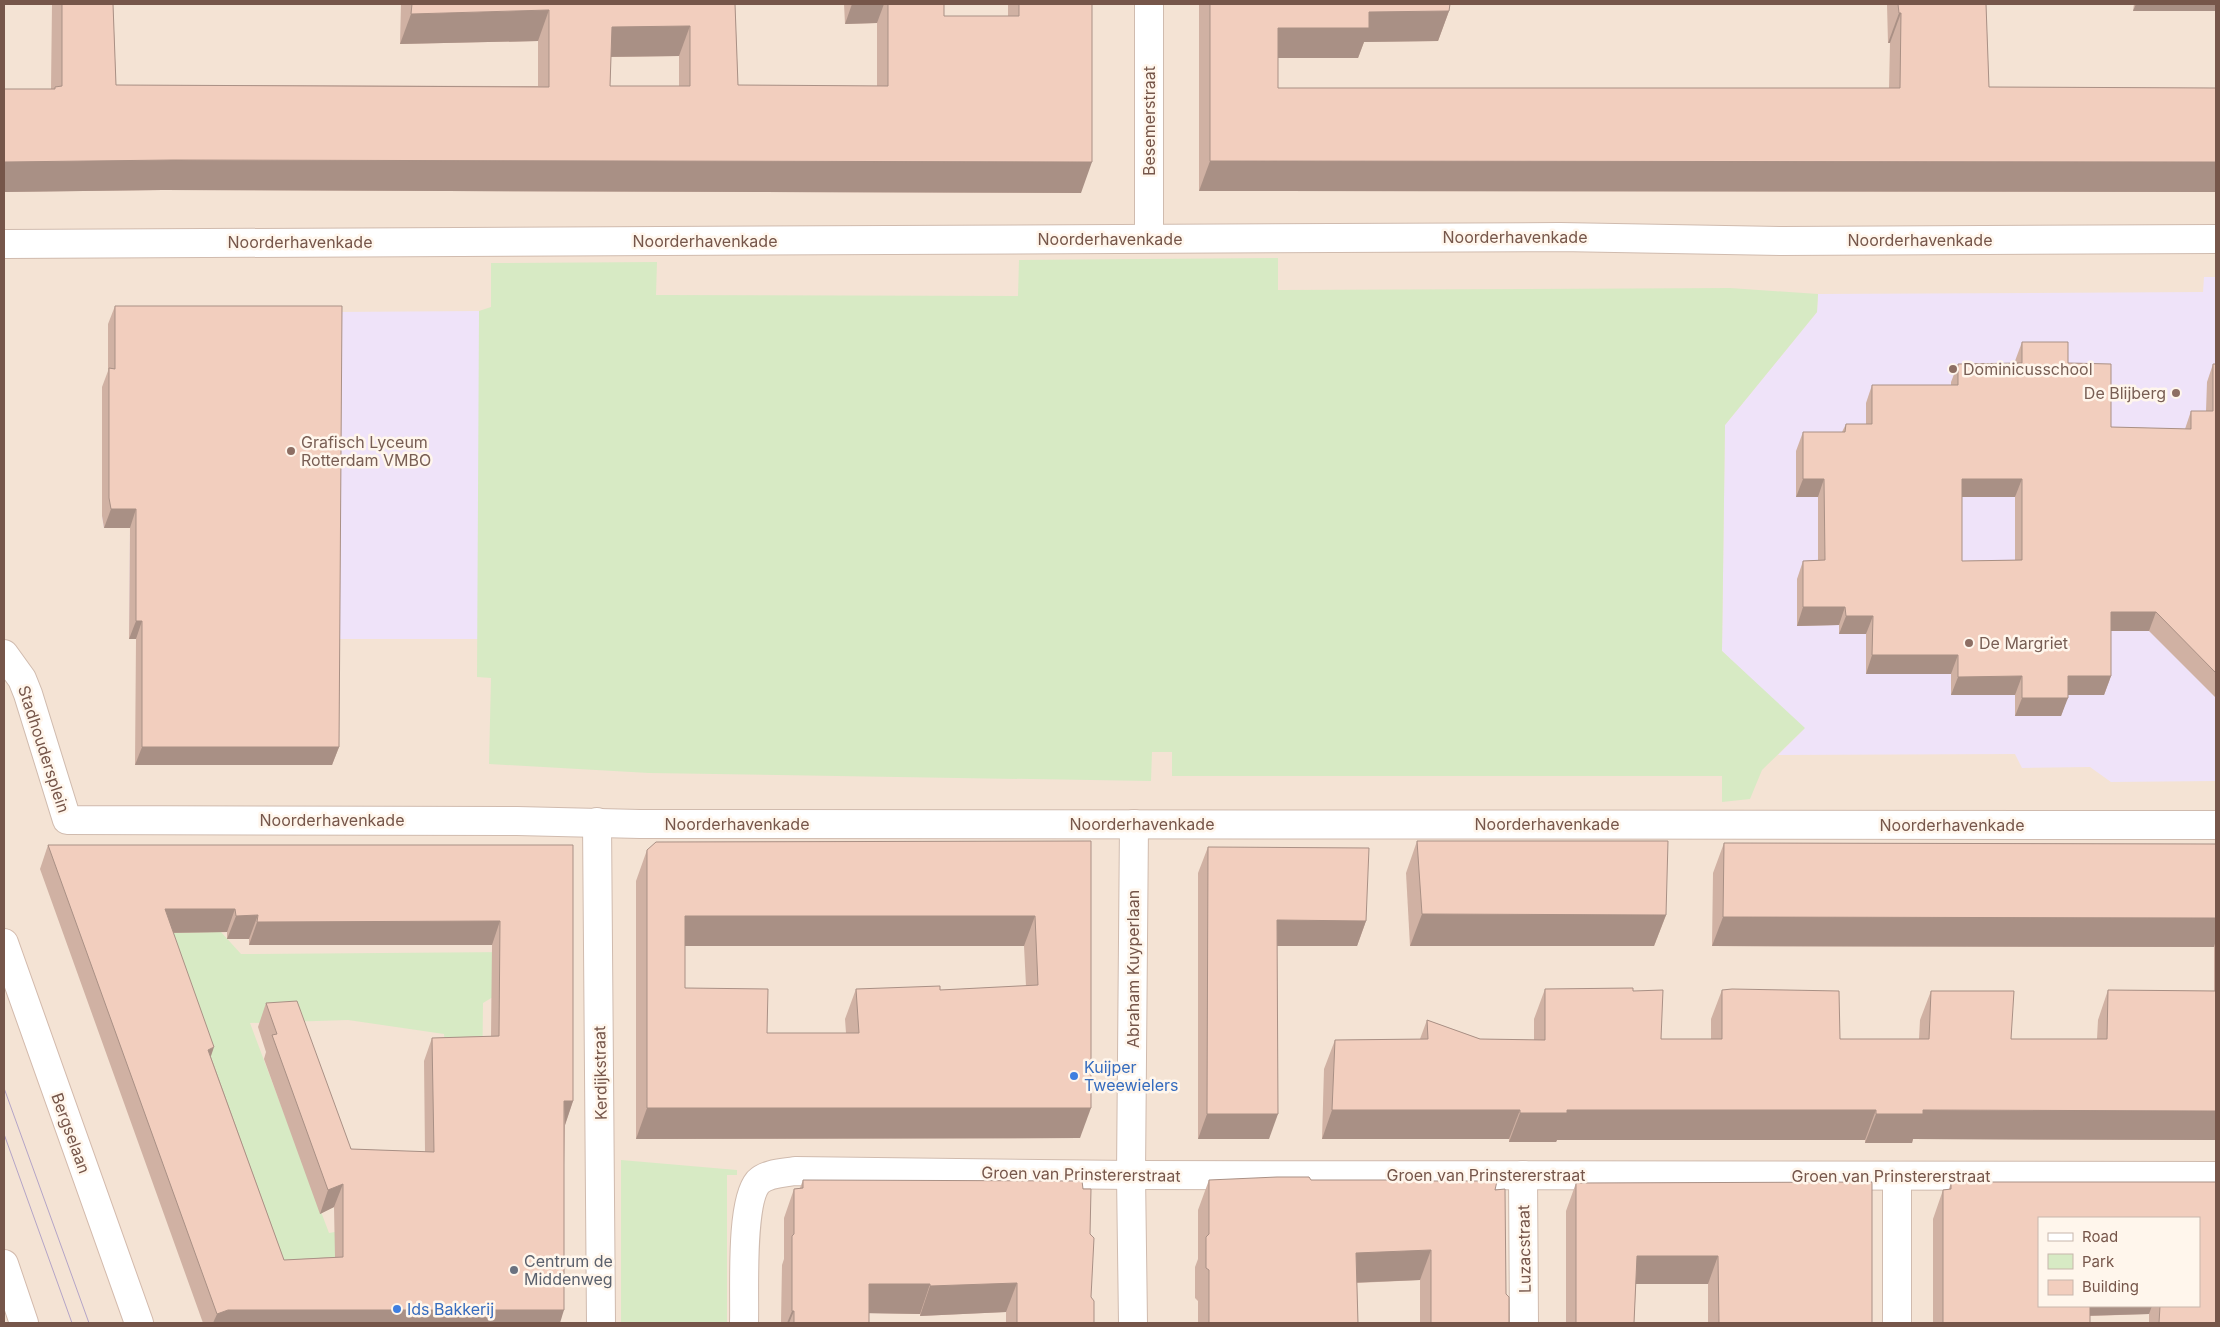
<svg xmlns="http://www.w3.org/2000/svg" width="2220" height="1327" viewBox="0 0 2220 1327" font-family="Inter,sans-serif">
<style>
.residential{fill:#f4e3d4;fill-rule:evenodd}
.education{fill:#efe3f9}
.green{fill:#d7eac4}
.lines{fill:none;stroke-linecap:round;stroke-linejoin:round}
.minor-casing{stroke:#d0bbae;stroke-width:30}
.secondary-casing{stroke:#d3baac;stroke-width:30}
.minor{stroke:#fff;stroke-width:28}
.secondary{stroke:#fff;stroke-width:28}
.tram{stroke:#b4a4c7;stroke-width:1}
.wall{fill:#d0b1a3;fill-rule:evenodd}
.shaded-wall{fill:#a99085}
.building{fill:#f2cebe;stroke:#a99085;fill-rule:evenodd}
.education-dot{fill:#8d6e63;stroke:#fff6ec;stroke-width:2}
.shop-dot{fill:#3f7fe0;stroke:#fff6ec;stroke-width:2}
.worship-dot{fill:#6b7280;stroke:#fff6ec;stroke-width:2}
.labels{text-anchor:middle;stroke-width:5;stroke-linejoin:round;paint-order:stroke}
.street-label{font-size:16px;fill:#76564a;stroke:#fff6ec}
.education-label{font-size:16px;fill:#785e54;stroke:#fff6ec;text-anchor:start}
.shop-label{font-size:16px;fill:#366cbe;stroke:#fff6ec;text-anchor:start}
.worship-label{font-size:16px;fill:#5b616d;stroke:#fff6ec;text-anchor:start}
</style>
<rect width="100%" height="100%" fill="#fcf2e6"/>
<path class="residential" d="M4,4H2216V1323H4ZM2039,1218H2199V1306H2039Z"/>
<g class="education">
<path d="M2204,277H2216V781L2111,782L2090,767L2022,768L2015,754L1778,755L1804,729L1722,651L1725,425L1817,312L1818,294L2203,292Z"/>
<path d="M479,311V639H129L130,528H104L102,516V387H108L335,312Z"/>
</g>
<g class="green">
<path d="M1278,258V290L1730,288L1818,294L1817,312L1725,425L1722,651L1805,728L1762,770L1750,799L1722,802V776H1172V752H1152L1151,781L649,773L489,764L491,678L477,677L479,311L491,307V263L657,262L656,295L1018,296L1019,260Z"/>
<path d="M145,917L221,932L241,954L516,952L503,991L483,1003L482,1087L451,1127L444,1034L348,1020L250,1023L329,1233L352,1229L350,1264L285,1276Z"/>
<path d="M621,1160L737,1170V1175H727V1323H621Z"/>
</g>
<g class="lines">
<defs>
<g id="minor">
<path d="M1149,4V238"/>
<path d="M4,244L1560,237L1781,241L2216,239"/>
<path d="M4,654L22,679L28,694L67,820L517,821L640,824L2216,825"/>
<path d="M597,822L601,1323"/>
<path d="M1523,1175L1524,1323"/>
<path d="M1897,1176V1323"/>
<path d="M744,1323C745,1293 740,1203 758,1182C767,1173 784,1173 795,1171L1131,1175L2216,1176"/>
<path d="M1133,1323L1131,1175L1134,824"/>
</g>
<g id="secondary">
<path d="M4,943L139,1323"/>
<path d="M4,1264L24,1323"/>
</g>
</defs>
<use href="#minor" class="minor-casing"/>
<use href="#secondary" class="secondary-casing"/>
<use href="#minor" class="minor"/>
<use href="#secondary" class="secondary"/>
<g class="tram">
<path d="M4,1088L89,1323"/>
<path d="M4,1134L72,1323"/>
</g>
</g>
<g class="wall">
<path d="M52,4H113L116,85L538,86V41L400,44L401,4H735L738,85L877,86V23L845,24L844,4H944V16H1008V4H1092L1081,193L162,190L4,192V89H51ZM679,56V86H610L611,57Z"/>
<path d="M1199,4H1450L1449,11L1438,41L1364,42L1358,58H1278V88H1889L1890,43H1888L1887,4H1986L1989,87L2216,88V192L1199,191Z"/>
<path d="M2134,4H2216V11H2133Z"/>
<path d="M115,306L339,747L332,765H135L136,639H129L130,528H104L102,516V387L108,371V324Z"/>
<path d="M2022,342L2068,363L2111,427L2185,429L2191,411H2206L2207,382L2213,364H2216V698L2149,631H2111V676L2104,695H2068L2061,716H2015V695H1951V674H1866V634H1839V625L1797,626V579L1803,561L1818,560V497H1796V451L1803,432H1842L1846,424H1866V403L1872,385H1951V382L1958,364L2015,363V361ZM1962,497H2015V560L1962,561Z"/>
<path d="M1091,841L1080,1138L636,1139V881L647,850ZM685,946H1024L1026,986L940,990L856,989L845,1019L846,1033H767L685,988Z"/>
<path d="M1417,841L1666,915L1654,946H1410L1406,873Z"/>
<path d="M1724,843L2216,844V1140L1913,1139L1912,1143H1865V1140H1557L1556,1142H1509V1139H1322L1324,1069L1335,1040L1420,1039L1427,1020L1480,1039L1534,1040V1019L1545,989L1633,991L1661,1039H1711V1019L1722,990L1840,1039H1919L1920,1020L1931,991L2011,1039H2097L2098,1020L2108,990L2214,991V947L1712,946L1713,873Z"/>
<path d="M48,845H573V1101L565,1125L560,1323H203L40,869ZM227,932V939H249V945H492L491,1036L432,1038L424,1061L425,1152L351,1149L266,1003L258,1027L266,1052L264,1059L320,1214L334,1207L335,1257L284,1260L211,1057L173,933Z"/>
<path d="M1208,847L1366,921L1357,946H1277L1269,1139H1198V873Z"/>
<path d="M803,1180L1091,1297L1094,1323H1006V1312L920,1316V1314L869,1313V1323H781L782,1265L784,1259V1218L794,1189L800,1188Z"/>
<path d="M1209,1180L1422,1181L1495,1190L1509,1323H1420V1280L1357,1283L1358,1323H1198V1301L1195,1298V1267L1198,1259V1210Z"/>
<path d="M1951,1182H2216V1323H2149V1314L2090,1316V1323H1933V1219L1943,1190L1949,1189ZM2199,1218V1306H2039Z"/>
<path d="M1576,1183L1872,1323H1708V1284H1636L1634,1323H1566V1211Z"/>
</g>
<g class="shaded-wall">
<path d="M852,4H884L877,23L845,24Z"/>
<path d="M1594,4H1629L1594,5Z"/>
<path d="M2136,4H2216V11H2133Z"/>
<path d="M549,10L538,41L400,44L411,14Z"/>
<path d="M1449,11L1438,41L1364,42L1358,58H1267L1278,28L1369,12Z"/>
<path d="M1899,13H1901L1890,43H1888Z"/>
<path d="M690,26L679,56L601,57L612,27Z"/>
<path d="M173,160L1092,162L1081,193L162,190L4,192V162Z"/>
<path d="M1210,161L2216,162V192L1199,191Z"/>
<path d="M1803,479H1824L1818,497H1796Z"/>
<path d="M1962,479H2022L2015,497H1955Z"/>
<path d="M111,509H136L130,528H104Z"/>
<path d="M1803,607H1845L1839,625L1797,626Z"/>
<path d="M2111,612H2156L2149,631H2104Z"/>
<path d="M1846,616H1873L1866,634H1839Z"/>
<path d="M136,621H142L136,639H129Z"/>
<path d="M1872,655H1958L1951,674H1866Z"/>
<path d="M2022,676L2015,695H1951L1958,677Z"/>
<path d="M2068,676H2111L2104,695H2061Z"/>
<path d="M2022,698H2068L2061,716H2015Z"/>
<path d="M142,747H339L332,765H135Z"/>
<path d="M165,909H235L227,932L156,933Z"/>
<path d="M1422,914L1666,915L1654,946H1410Z"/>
<path d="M258,915L249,939H227L236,916Z"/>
<path d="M685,916H1035L1024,946H674Z"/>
<path d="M1723,917L2216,918V940L2214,947L1712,946Z"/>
<path d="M1277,920L1366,921L1357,946H1268Z"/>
<path d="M500,921L492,945H249L257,922Z"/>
<path d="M214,1047L206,1071L208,1050Z"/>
<path d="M564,1101H573L565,1125Z"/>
<path d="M647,1108H1091L1080,1138L636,1139Z"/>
<path d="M1332,1110H1520L1509,1139H1322Z"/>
<path d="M1567,1110H1876L1865,1140H1557L1556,1142H1509L1520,1113Z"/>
<path d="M1923,1110L2216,1111V1140L1913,1139L1912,1143H1865L1876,1114Z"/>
<path d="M1207,1114H1278L1269,1139H1198Z"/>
<path d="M343,1184L334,1207L320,1214L328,1190Z"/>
<path d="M1431,1250L1420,1280L1345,1283L1356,1253Z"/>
<path d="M1637,1256H1718L1708,1284H1627Z"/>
<path d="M1017,1283L1006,1312L920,1316L930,1286Z"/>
<path d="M869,1284H930L920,1314L858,1313Z"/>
<path d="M2084,1306H2152L2149,1314L2080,1316Z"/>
<path d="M228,1310H564L560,1323H213L217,1314Z"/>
<path d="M792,1311H794L789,1323H787Z"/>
</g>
<g class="building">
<path d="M62,4H113L116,85L549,87V10L411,14L412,4H735L738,85L888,86V4H944V16H1019V4H1092V162L173,160L4,162V89H55V87L62,86ZM690,26V86H610L612,27Z"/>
<path d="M1210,4H1450L1449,11L1369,12V28H1278V88H1900L1901,13H1899L1898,4H1986L1989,87L2216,88V162L1210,161Z"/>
<path d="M115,306H342L339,747H142V621H136V509H111L109,498V368L115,369Z"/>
<path d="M2022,342H2068V363L2111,364V427L2191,429V411H2213V364H2216V673L2156,612H2111V676H2068V698H2022V676L1958,677V655H1872L1873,616H1846L1845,607H1803V561L1825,560L1824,479H1803V432H1845L1846,424H1872V385H1958V364L2022,363ZM1962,479H2022V560L1962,561Z"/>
<path d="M1091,841V1108H647V850L656,842ZM685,916H1035L1038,985L940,990V986L856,989L859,1033H767L768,989L685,988Z"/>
<path d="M1417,841H1668L1666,915L1422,914Z"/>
<path d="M1724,843L2216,844V918L1723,917Z"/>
<path d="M48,845H573V1101H564V1310H228L217,1314ZM165,909H235L236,916L258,915L257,922L500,921L499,1036L432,1038L434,1152L351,1149L297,1001L266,1003L277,1034L272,1035L328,1190L343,1184V1257L284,1260L208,1050L214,1047Z"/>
<path d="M1208,847L1369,848L1366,921L1277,920L1278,1114H1207Z"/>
<path d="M1633,988V991L1663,990L1661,1039H1722V990L1732,989L1839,991L1840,1039H1929L1931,991H2014L2011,1039H2107L2108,990L2216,991V1111L1923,1110V1114H1876V1110H1567V1113H1520V1110H1332L1335,1040L1428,1039L1427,1020L1480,1039L1545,1040V989Z"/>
<path d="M1277,1177H1309L1311,1180H1403L1406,1177L1422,1181H1497L1495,1190L1505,1189L1506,1294L1509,1297V1323H1431V1250L1356,1253L1358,1323H1209V1270L1206,1268V1237L1209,1234V1180Z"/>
<path d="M803,1180L1082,1181L1083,1189H1091L1090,1234L1094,1238L1091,1297L1094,1301V1323H1017V1283L930,1286V1284H869V1323H794V1311H792V1236L794,1234V1189L803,1188Z"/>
<path d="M1872,1182V1323H1719L1718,1256H1637L1634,1323H1576V1183Z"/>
<path d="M1951,1182H2216V1323H2159L2160,1306H2199V1218H2039V1306H2090V1323H1943V1190L1951,1189Z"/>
</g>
<g class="education-dot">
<circle cx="1953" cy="369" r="5"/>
<circle cx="2176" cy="393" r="5"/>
<circle cx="291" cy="451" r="5"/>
<circle cx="1969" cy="643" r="5"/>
</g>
<g class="shop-dot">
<circle cx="1074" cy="1076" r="5"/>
<circle cx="397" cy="1309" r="5"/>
</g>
<circle class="worship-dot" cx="514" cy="1270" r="5"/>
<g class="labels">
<g class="street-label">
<text transform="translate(1149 121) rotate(-90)" y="6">Besemerstraat</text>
<text x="1515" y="243">Noorderhavenkade</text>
<text x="1110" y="245">Noorderhavenkade</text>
<text x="1920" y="246">Noorderhavenkade</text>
<text x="705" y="247">Noorderhavenkade</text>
<text x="300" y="248">Noorderhavenkade</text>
<text transform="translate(44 749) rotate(72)" y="6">Stadhoudersplein</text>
<text x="332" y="826">Noorderhavenkade</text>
<text x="737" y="830">Noorderhavenkade</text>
<text x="1142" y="830">Noorderhavenkade</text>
<text x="1547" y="830">Noorderhavenkade</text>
<text x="1952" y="831">Noorderhavenkade</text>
<text transform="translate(1133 969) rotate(-90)" y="6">Abraham Kuyperlaan</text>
<text transform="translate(600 1073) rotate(-91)" y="6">Kerdijkstraat</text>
<text transform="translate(71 1133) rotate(70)" y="6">Bergselaan</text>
<text transform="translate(1081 1174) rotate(1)" y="6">Groen van Prinstererstraat</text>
<text x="1486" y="1181">Groen van Prinstererstraat</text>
<text x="1891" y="1182">Groen van Prinstererstraat</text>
<text transform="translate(1524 1249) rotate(-91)" y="6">Luzacstraat</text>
</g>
<g class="education-label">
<text x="1963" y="375">Dominicusschool</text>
<text x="2166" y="399" text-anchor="end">De Blijberg</text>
<text x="301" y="448">Grafisch Lyceum<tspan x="301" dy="18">Rotterdam VMBO</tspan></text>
<text x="1979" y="649">De Margriet</text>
</g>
<g class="shop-label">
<text x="1084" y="1073">Kuijper<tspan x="1084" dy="18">Tweewielers</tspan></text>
<text x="407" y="1315">Ids Bakkerij</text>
</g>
<g class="worship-label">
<text x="524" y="1267">Centrum de<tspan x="524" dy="18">Middenweg</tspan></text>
</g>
</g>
<rect width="2220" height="1327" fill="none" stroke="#76564a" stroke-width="10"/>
<rect x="2038" y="1217" width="162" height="90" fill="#fff6ec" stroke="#c8b6ab"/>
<rect x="2048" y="1233" width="25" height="8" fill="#ffffff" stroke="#c8b6ab"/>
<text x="2082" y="1242" font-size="15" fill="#76564a">Road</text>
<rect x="2048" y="1254" width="25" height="15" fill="#d7eac4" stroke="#c8b6ab"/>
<text x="2082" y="1267" font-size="15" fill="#76564a">Park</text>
<rect x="2048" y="1280" width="25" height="15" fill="#f2cebe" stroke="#c8b6ab"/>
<text x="2082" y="1292" font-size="15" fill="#76564a">Building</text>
</svg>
